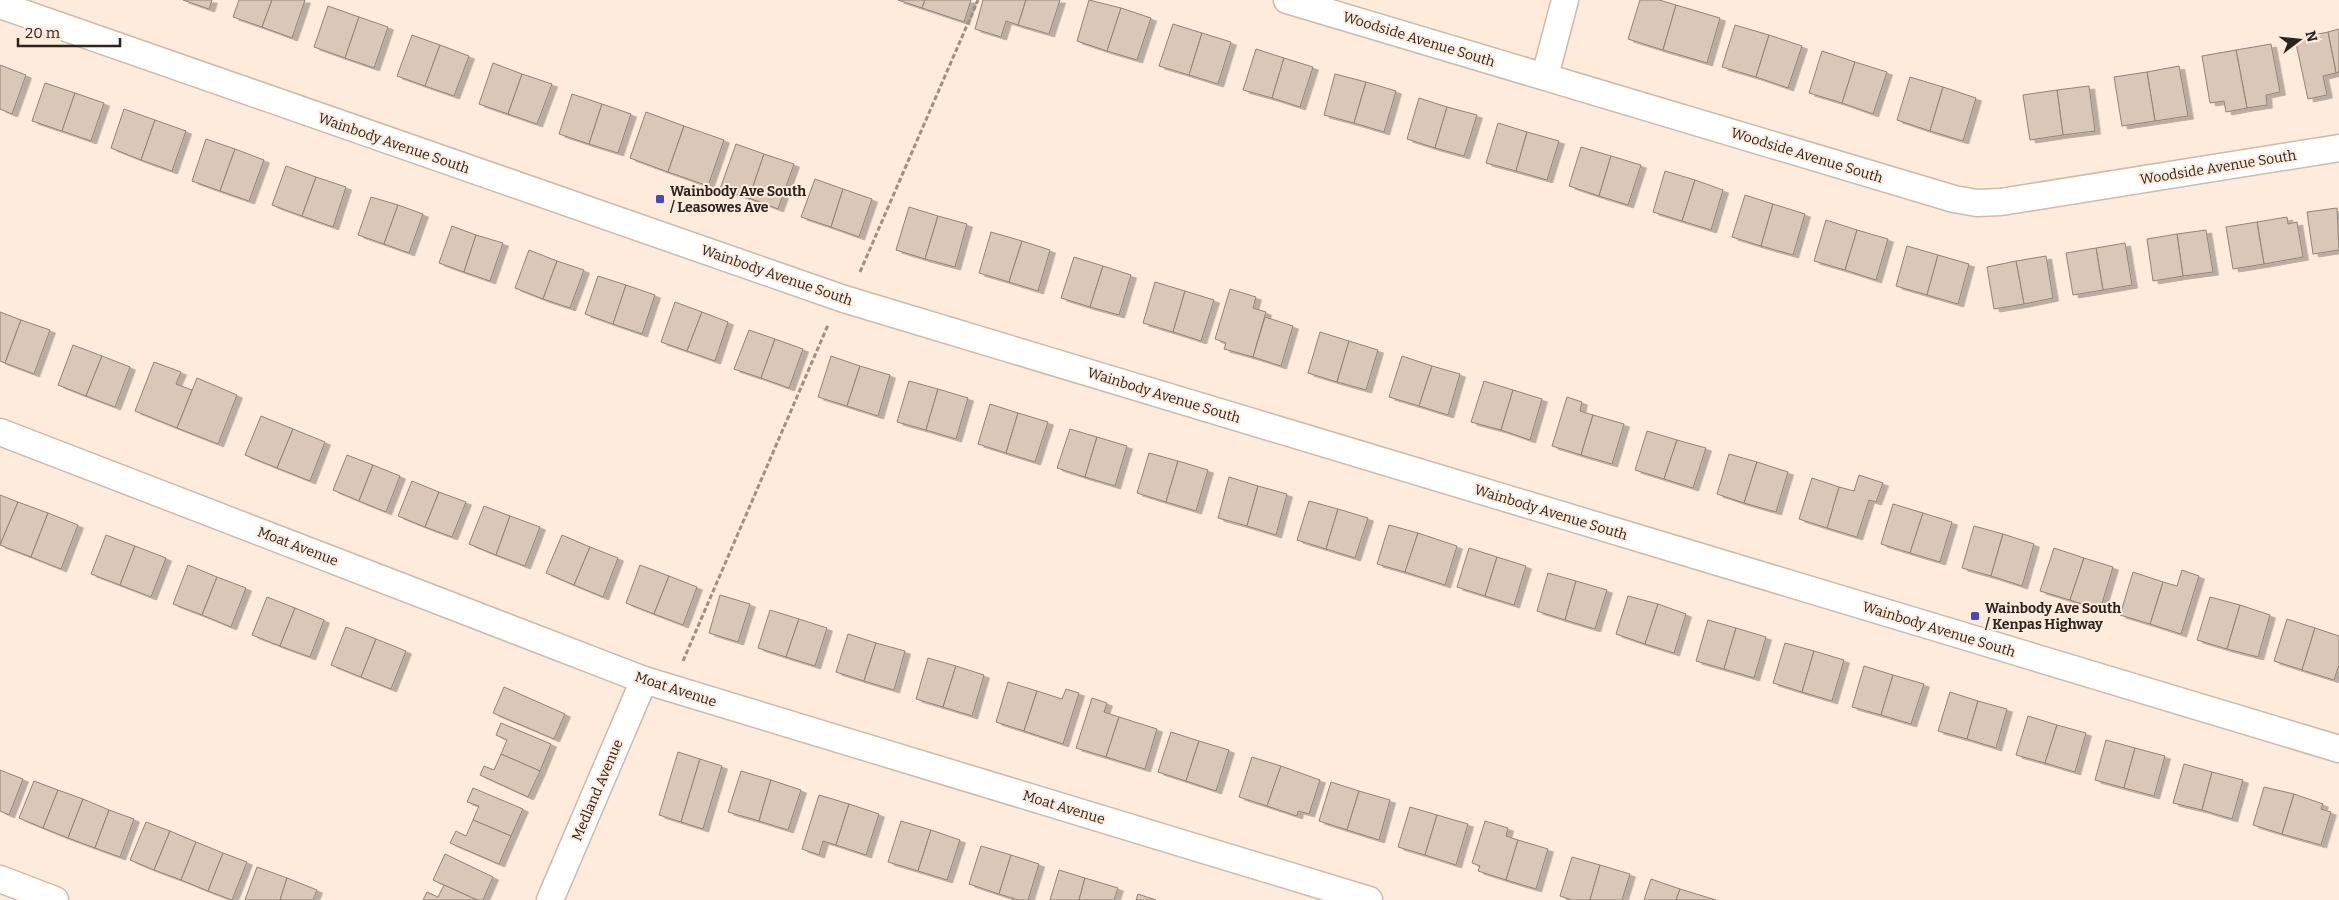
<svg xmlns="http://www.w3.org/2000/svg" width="2339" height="900" viewBox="0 0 2339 900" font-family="Bitter,serif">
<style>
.building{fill:#d9c7b7;stroke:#938273;filter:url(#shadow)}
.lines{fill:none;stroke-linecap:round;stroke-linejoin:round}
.minor-casing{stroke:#cba;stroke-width:29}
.path{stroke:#9d9084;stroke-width:3;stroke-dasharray:5 2.5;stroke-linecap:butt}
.minor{stroke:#fff;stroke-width:26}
.poi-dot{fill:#434abf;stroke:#feebdb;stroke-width:2}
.labels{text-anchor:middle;stroke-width:4;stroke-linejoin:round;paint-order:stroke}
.street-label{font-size:14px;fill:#2c251f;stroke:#feebdb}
.poi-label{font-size:14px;font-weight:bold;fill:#2c251f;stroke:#feebdb;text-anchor:start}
</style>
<defs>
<filter id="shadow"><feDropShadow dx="5.5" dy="3" stdDeviation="0" flood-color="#0004"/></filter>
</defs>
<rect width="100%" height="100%" fill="#feebdb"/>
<g class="building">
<path d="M183,0H212L209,9Z"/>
<path d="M239,0H272L262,27L233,17Z"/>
<path d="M272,0H305L292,38L262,27Z"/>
<path d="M898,0H925L922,8Z"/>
<path d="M925,0H971L964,22L922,8Z"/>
<path d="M983,0H1026L1018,25L1006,21L1001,37L975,29Z"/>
<path d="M1026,0H1060L1049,34L1018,25Z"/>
<path d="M1089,0L1121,8L1107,51L1077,41Z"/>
<path d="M1640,0H1659L1676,5L1663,50L1628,39Z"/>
<path d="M1676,5L1720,18L1707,63L1663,50Z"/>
<path d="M328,6L359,17L345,58L314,47Z"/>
<path d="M1121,8L1151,18L1137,60L1107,51Z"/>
<path d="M359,17L388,27L374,68L345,58Z"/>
<path d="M1173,24L1202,33L1189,75L1159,66Z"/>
<path d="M1735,25L1769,35L1756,77L1722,67Z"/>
<path d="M2339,29V72L2336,73L2328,32Z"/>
<path d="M2328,32L2336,73L2323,76L2327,95L2308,99L2295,39Z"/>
<path d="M1202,33L1231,42L1218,84L1189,75Z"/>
<path d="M412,35L440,45L425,86L397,76Z"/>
<path d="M1769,35L1802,46L1788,88L1756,77Z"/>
<path d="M2271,44L2280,92L2266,95L2267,105L2247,108L2236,50Z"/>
<path d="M440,45L469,56L454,96L425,86Z"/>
<path d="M1256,49L1284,58L1272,98L1243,90Z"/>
<path d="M2236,50L2247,108L2226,112L2224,101L2210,103L2202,56Z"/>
<path d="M1822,51L1855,62L1842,103L1809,93Z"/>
<path d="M1284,58L1313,67L1300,107L1272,98Z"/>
<path d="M1855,62L1887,72L1873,114L1842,103Z"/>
<path d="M493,63L522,74L508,114L479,104Z"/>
<path d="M0,65L26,75L12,114L0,109Z"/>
<path d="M2179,66L2188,116L2155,121L2147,72Z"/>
<path d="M2147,72L2155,121L2122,126L2114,77Z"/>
<path d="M522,74L552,84L537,124L508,114Z"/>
<path d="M1335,74L1366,82L1354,123L1324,115Z"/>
<path d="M1910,77L1943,87L1930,131L1897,120Z"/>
<path d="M1366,82L1396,91L1384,132L1354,123Z"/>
<path d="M45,83L75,93L62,131L32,121Z"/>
<path d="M2089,86L2095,131L2063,135L2057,90Z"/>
<path d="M1943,87L1976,98L1963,141L1930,131Z"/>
<path d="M2057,90L2063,135L2030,140L2023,95Z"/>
<path d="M75,93L104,103L91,141L62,131Z"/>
<path d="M572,94L602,104L589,144L559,134Z"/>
<path d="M1419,98L1447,107L1435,148L1407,139Z"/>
<path d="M602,104L631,114L618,153L589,144Z"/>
<path d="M1447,107L1477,115L1464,156L1435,148Z"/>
<path d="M124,109L155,120L141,160L111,148Z"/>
<path d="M646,112L684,126L668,172L630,158Z"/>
<path d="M155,120L186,131L172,171L141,160Z"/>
<path d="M1498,123L1527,132L1516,171L1486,163Z"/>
<path d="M684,126L724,140L708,186L668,172Z"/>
<path d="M1527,132L1559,141L1547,180L1516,171Z"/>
<path d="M206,139L235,149L220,191L192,181Z"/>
<path d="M736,144L764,154L749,198L720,189Z"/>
<path d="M1581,147L1611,156L1599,196L1569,186Z"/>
<path d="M235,149L264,160L249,201L220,191Z"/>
<path d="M764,154L794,164L778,209L749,198Z"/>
<path d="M1611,156L1641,165L1628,205L1599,196Z"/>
<path d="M286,166L316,177L302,216L272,205Z"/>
<path d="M1665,171L1695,180L1682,221L1653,212Z"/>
<path d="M316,177L346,187L333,227L302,216Z"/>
<path d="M815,179L843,189L831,227L801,217Z"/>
<path d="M1695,180L1723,190L1711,230L1682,221Z"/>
<path d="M843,189L872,199L859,237L831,227Z"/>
<path d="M1745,195L1773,204L1761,246L1732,237Z"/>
<path d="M371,197L398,205L384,244L358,235Z"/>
<path d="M1773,204L1805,214L1793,255L1761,246Z"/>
<path d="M398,205L423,214L409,253L384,244Z"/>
<path d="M909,207L938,216L925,259L896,250Z"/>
<path d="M2337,208L2339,250L2313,254L2307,212Z"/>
<path d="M938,216L967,224L955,267L925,259Z"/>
<path d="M2287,217L2288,224L2297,222L2303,257L2264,264L2257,222Z"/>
<path d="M1826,220L1857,230L1845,270L1814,261Z"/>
<path d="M2257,222L2264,264L2233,269L2226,227Z"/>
<path d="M452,226L476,235L464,272L439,263Z"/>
<path d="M1857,230L1888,239L1876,280L1845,270Z"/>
<path d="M2206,230L2213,272L2183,276L2177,234Z"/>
<path d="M991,232L1022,241L1009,282L979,273Z"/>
<path d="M2177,234L2183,276L2153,281L2147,239Z"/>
<path d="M476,235L503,243L490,281L464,272Z"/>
<path d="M1022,241L1050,250L1038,291L1009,282Z"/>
<path d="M2125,243L2132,285L2103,290L2096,248Z"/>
<path d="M1907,246L1938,255L1927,295L1896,286Z"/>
<path d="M2096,248L2103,290L2073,295L2066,253Z"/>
<path d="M529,250L557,261L543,299L515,288Z"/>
<path d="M1938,255L1969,264L1958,304L1927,295Z"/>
<path d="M2046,256L2053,298L2024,304L2016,261Z"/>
<path d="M1074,257L1103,266L1090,307L1061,298Z"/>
<path d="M557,261L584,270L570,308L543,299Z"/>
<path d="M2016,261L2024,304L1994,309L1987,267Z"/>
<path d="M1103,266L1131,275L1119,315L1090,307Z"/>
<path d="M598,276L626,285L613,324L585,314Z"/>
<path d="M1155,282L1185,291L1173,332L1143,323Z"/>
<path d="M626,285L655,295L642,334L613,324Z"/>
<path d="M1230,289L1256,297L1253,308L1266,312L1253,357L1224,349L1226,343L1215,339Z"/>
<path d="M1185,291L1214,300L1201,341L1173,332Z"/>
<path d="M675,302L702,312L687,351L661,342Z"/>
<path d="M0,312L21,320L5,363L0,361Z"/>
<path d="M702,312L728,322L715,361L687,351Z"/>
<path d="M1265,317L1293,326L1281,366L1253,357Z"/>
<path d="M21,320L50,330L34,374L5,363Z"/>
<path d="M749,330L775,339L761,378L734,369Z"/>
<path d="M1320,332L1349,341L1337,382L1308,373Z"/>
<path d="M775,339L803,349L789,388L761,378Z"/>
<path d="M1349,341L1378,350L1366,390L1337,382Z"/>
<path d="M73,345L102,356L86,396L58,385Z"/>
<path d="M102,356L130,367L115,407L86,396Z"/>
<path d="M831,356L860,366L847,406L818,397Z"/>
<path d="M1402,356L1432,366L1419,406L1389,397Z"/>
<path d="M154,362L181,372L176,384L192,390L177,428L135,411Z"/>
<path d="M860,366L890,375L878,416L847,406Z"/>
<path d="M1432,366L1460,374L1448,415L1419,406Z"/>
<path d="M197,378L237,395L218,444L177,428Z"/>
<path d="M909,381L938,389L926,430L897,422Z"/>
<path d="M1484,381L1513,390L1501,430L1471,422Z"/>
<path d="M938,389L968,398L956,439L926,430Z"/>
<path d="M1513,390L1542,399L1530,440L1501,430Z"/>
<path d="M1567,397L1582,402L1580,411L1593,415L1581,455L1552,446Z"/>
<path d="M990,404L1018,413L1006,453L978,444Z"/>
<path d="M1018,413L1048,422L1035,462L1006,453Z"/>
<path d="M1593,415L1624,424L1612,464L1581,455Z"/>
<path d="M261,416L293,429L277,468L245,455Z"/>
<path d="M293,429L325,442L310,481L277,468Z"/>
<path d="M1070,429L1097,437L1085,477L1057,468Z"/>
<path d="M1647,431L1677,440L1664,479L1635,470Z"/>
<path d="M1097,437L1127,446L1115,486L1085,477Z"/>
<path d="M1677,440L1706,448L1693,488L1664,479Z"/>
<path d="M1149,453L1178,461L1166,502L1137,493Z"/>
<path d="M1729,454L1757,462L1744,503L1717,494Z"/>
<path d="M347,455L373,465L359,501L333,490Z"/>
<path d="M1178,461L1208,470L1196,511L1166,502Z"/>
<path d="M1757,462L1788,472L1776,512L1744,503Z"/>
<path d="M373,465L400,476L386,512L359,501Z"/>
<path d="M1859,475L1883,483L1876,502L1869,500L1857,537L1827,528L1839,487L1854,491Z"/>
<path d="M1229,477L1258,486L1247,526L1218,518Z"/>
<path d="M1812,478L1839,487L1827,528L1799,519Z"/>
<path d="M412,481L439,492L425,527L398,516Z"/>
<path d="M1258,486L1287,494L1276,535L1247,526Z"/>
<path d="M439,492L466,502L452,537L425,527Z"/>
<path d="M0,495L18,502L0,545Z"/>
<path d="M1309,501L1338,509L1326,549L1297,540Z"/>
<path d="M18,502L48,513L31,557L0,545Z"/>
<path d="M1893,504L1923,513L1910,553L1881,544Z"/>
<path d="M484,506L510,516L496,555L469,544Z"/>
<path d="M1338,509L1368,518L1355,558L1326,549Z"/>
<path d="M48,513L78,525L61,569L31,557Z"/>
<path d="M1923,513L1952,522L1940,562L1910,553Z"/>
<path d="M510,516L540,527L525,566L496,555Z"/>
<path d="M1389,525L1418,533L1405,572L1377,564Z"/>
<path d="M1974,526L2003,534L1991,576L1962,568Z"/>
<path d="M1418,533L1457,546L1445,585L1405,572Z"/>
<path d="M2003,534L2034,544L2022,586L1991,576Z"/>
<path d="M106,535L135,546L120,585L91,574Z"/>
<path d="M562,535L590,547L574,585L546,573Z"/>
<path d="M135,546L166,558L151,597L120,585Z"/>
<path d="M590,547L618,558L603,597L574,585Z"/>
<path d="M1469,548L1497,557L1485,596L1457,587Z"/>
<path d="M2054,548L2084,558L2070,600L2040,591Z"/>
<path d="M1497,557L1526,566L1514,605L1485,596Z"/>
<path d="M2084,558L2113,567L2100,610L2070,600Z"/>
<path d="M188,565L217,577L202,615L173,604Z"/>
<path d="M640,565L669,576L654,614L626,603Z"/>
<path d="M2182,570L2199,576L2181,634L2150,624L2163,582L2177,586Z"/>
<path d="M2133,572L2163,582L2150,624L2120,615Z"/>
<path d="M1548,573L1576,581L1565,620L1537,611Z"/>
<path d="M669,576L697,587L683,625L654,614Z"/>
<path d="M217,577L246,588L231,627L202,615Z"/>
<path d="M1576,581L1607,590L1595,629L1565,620Z"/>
<path d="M720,595L750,604L738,642L709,633Z"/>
<path d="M1628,596L1658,604L1645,644L1616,634Z"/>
<path d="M267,597L295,608L280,646L252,635Z"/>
<path d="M2210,597L2240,605L2227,649L2197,640Z"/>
<path d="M1658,604L1686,614L1674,653L1645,644Z"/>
<path d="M2240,605L2270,615L2258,657L2227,649Z"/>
<path d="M295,608L324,620L310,657L280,646Z"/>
<path d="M770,610L799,619L786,657L758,648Z"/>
<path d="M799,619L827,628L815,666L786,657Z"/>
<path d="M2287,619L2315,628L2302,670L2274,661Z"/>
<path d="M1708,620L1736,628L1724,669L1696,661Z"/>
<path d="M346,627L376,639L361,677L331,665Z"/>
<path d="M1736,628L1766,637L1754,678L1724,669Z"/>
<path d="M2315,628L2339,636V665L2334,680L2302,670Z"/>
<path d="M848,634L876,643L864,681L836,672Z"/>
<path d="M376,639L406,651L391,689L361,677Z"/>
<path d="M876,643L905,651L894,690L864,681Z"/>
<path d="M1785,643L1814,651L1802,692L1773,683Z"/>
<path d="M1814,651L1844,660L1832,701L1802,692Z"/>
<path d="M928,658L956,666L943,707L916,699Z"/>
<path d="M956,666L984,675L972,716L943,707Z"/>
<path d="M1864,666L1893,675L1881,715L1852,707Z"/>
<path d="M1893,675L1924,684L1911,724L1881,715Z"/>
<path d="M1008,682L1037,691L1024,731L996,722Z"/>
<path d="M504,687L565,714L554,739L493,713Z"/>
<path d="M1066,689L1079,693L1063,744L1024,731L1037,691L1062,699Z"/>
<path d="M1950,692L1978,701L1967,739L1938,731Z"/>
<path d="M1092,698L1107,703L1104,712L1119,717L1106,757L1076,748Z"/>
<path d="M1978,701L2007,709L1996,748L1967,739Z"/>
<path d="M2028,716L2057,725L2045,763L2016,755Z"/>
<path d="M1119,717L1157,729L1145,769L1106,757Z"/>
<path d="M501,723L551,744L540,771L501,754L507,740L496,735Z"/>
<path d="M2057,725L2086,733L2075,772L2045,763Z"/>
<path d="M1171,732L1199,741L1186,781L1158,772Z"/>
<path d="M2106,740L2135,748L2124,788L2095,780Z"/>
<path d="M1199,741L1229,750L1216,791L1186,781Z"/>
<path d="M2135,748L2165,756L2154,796L2124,788Z"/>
<path d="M678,752L700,759L681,822L659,815Z"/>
<path d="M501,754L540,771L528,797L480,775L484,766L494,770Z"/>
<path d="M1252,757L1281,766L1267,806L1239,797Z"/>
<path d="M700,759L722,766L703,829L681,822Z"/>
<path d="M2184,764L2212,772L2202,810L2173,803Z"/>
<path d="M1281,766L1320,780L1309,814L1298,811L1297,816L1267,806Z"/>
<path d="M0,770L23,779L9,815L0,811Z"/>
<path d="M741,771L771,780L759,821L728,812Z"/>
<path d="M2212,772L2243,780L2232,819L2202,810Z"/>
<path d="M771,780L801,790L788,830L759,821Z"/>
<path d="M34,781L58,790L43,828L19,818Z"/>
<path d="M1331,782L1359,791L1347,830L1319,821Z"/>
<path d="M2264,787L2294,794L2282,834L2253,825Z"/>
<path d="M473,788L523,809L511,836L473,820L479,806L467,802Z"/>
<path d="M58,790L83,799L68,838L43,828Z"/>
<path d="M1359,791L1390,800L1379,840L1347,830Z"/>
<path d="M2294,794L2323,804L2321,809L2331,812L2321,845L2282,834Z"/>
<path d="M819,795L849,804L836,845L823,841L819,855L802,849Z"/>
<path d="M83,799L109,810L95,848L68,838Z"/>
<path d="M849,804L879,814L866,855L836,845Z"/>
<path d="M1410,807L1437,815L1425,855L1398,847Z"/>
<path d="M109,810L134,819L120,857L95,848Z"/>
<path d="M1437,815L1468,824L1456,865L1425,855Z"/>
<path d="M473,820L511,836L499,864L450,843L456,831L466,836Z"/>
<path d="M901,821L931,830L918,871L888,862Z"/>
<path d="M1485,821L1508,828L1506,836L1518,840L1506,880L1478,871L1480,866L1472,863Z"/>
<path d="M146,822L170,831L154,870L130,860Z"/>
<path d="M931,830L960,840L947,880L918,871Z"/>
<path d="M170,831L196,842L181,880L154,870Z"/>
<path d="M1518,840L1548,849L1536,889L1506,880Z"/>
<path d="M196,842L223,853L208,891L181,880Z"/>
<path d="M981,846L1011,855L999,894L969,884Z"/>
<path d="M223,853L247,862L232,900L208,891Z"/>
<path d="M445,854L493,877L483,900H477L433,880Z"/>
<path d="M1011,855L1039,864L1028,900H1018L999,894Z"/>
<path d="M1572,857L1600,865L1590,900H1572L1560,896Z"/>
<path d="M1600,865L1630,874L1622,900H1590Z"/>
<path d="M257,867L287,878L280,900H245Z"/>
<path d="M1059,870L1085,878L1079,900H1050Z"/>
<path d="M287,878L317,890L313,900H280Z"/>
<path d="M1085,878L1118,888L1114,900H1079Z"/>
<path d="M1651,879L1680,889L1676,900H1644Z"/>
<path d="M444,885L477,900H423L427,892L438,897Z"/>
<path d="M1680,889L1716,900H1676Z"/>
<path d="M1138,894L1156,900H1136Z"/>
</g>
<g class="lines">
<defs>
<g id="minor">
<path d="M1287,0L1954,199L1977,203L2001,202L2339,148"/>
<path d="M0,5L844,299L2339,749"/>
<path d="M1545,76L1565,0"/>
<path d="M0,432L644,680L1369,900"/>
<path d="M0,879L55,900"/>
<path d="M550,900L644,680"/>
</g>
</defs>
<use href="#minor" class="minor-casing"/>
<g class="path">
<path d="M860,272L978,0"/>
<path d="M683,661L828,325"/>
</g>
<use href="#minor" class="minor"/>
</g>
<g class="poi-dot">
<rect x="655" y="194" width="10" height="10" rx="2.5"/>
<rect x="1970" y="611" width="10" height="10" rx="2.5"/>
</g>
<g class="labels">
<g class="street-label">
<text transform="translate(1419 39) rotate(17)" y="5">Woodside Avenue South</text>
<text transform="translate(394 143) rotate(19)" y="5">Wainbody Avenue South</text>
<text transform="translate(1807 155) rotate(17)" y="5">Woodside Avenue South</text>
<text transform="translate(2218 167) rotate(-9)" y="5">Woodside Avenue South</text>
<text transform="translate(777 275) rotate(19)" y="5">Wainbody Avenue South</text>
<text transform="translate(1164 395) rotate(17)" y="5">Wainbody Avenue South</text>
<text transform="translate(1551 512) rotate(17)" y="5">Wainbody Avenue South</text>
<text transform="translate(298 546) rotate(21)" y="5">Moat Avenue</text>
<text transform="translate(1939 629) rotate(17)" y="5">Wainbody Avenue South</text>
<text transform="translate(676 689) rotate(18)" y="5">Moat Avenue</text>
<text transform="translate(597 790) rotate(-67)" y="5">Medland Avenue</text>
<text transform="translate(1064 807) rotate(17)" y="5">Moat Avenue</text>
</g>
<g class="poi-label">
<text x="670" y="196">Wainbody Ave South<tspan x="670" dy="16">/ Leasowes Ave</tspan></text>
<text x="1985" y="613">Wainbody Ave South<tspan x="1985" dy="16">/ Kenpas Highway</tspan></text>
</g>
</g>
<g transform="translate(2299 40) rotate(74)" stroke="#feebdb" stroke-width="4" paint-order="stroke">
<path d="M0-4L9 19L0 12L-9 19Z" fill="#2c251f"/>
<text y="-8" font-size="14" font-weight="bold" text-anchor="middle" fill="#2c251f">N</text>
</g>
<path d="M18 38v8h102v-8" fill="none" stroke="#2c251f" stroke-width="2.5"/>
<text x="25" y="38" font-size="15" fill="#2c251f" stroke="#feebdb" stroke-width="4" paint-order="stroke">20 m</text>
</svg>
